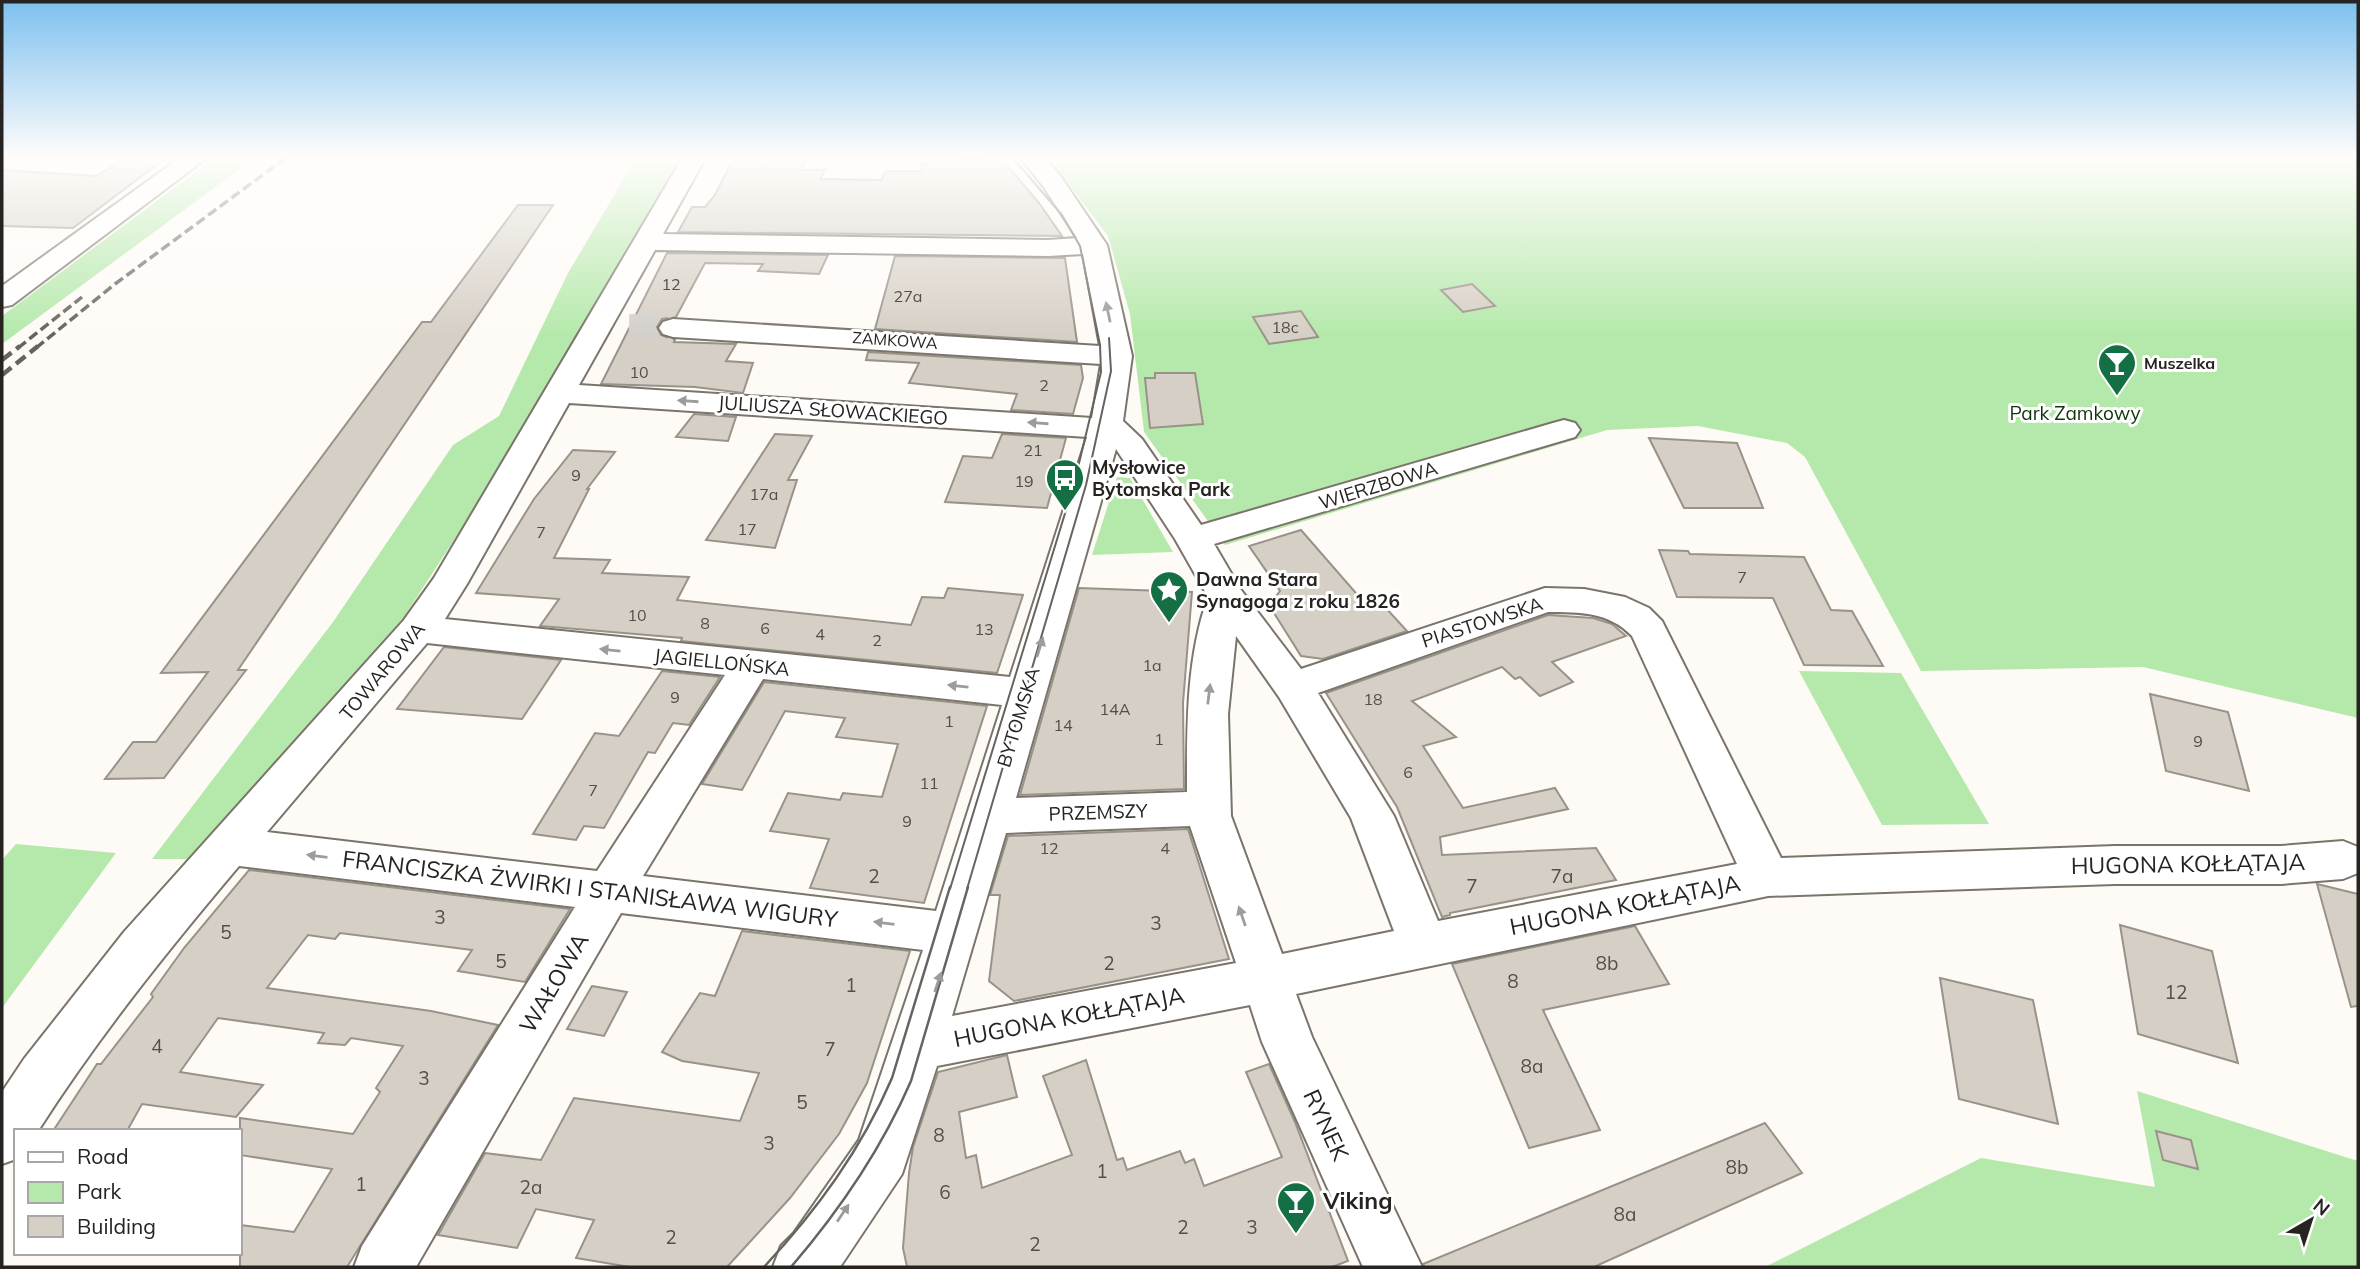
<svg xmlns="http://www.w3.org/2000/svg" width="2360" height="1269" viewBox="0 0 2360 1269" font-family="Mulish,sans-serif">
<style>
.green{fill:#b5e9ab}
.building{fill:#d6cfc5;stroke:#989289;stroke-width:2}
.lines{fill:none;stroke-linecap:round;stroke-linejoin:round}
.minor-tunnel{stroke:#d3d0cc;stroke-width:26;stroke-dasharray:26 13;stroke-linecap:butt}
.minor-casing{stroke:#7a746b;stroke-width:4}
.major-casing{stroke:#7a746b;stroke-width:4}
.minor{fill:#fff;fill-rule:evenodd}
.major{fill:#fff;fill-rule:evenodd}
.tram-far1{stroke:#676460;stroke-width:2}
.tram{stroke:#676460;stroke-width:2.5}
.rail-far1{stroke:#676460;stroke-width:3.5;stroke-dasharray:10 4.5;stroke-linecap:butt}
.rail{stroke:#676460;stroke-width:4.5;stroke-dasharray:12 6;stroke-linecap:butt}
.oneway{fill:#9d9c9b}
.labels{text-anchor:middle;stroke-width:6;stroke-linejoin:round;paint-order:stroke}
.number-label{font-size:16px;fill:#524e49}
.far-street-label{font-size:16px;fill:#262320;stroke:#fff}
.far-poi-label{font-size:16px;font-weight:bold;fill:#262320;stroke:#fff;text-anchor:start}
.street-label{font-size:19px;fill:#262320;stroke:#fff}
.park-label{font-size:19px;fill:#12340b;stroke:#fff}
.poi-label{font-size:19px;font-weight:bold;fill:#262320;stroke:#fff;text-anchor:start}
.near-number-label{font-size:19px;fill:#524e49}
.near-street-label{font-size:23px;fill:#262320;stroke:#fff}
.near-poi-label{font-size:23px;font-weight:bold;fill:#262320;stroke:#fff;text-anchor:start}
</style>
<rect width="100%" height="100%" fill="#fefbf7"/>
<g class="green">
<path d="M216,157H256L2,344V316Z"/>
<path d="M637,157H680L508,457L404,617L191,859H152L333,622L453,445L499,416L568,273Z"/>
<path d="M1048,157H2358V718L2143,667L1921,671L1805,457L1787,443L1698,426L1607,430L1225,545L1144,432L1130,314L1108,236Z"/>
<path d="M1117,477L1130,478L1173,552L1092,555Z"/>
<path d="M1799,671L1901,673L1989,824L1882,825Z"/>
<path d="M16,844L116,853L2,1008V860Z"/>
<path d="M2137,1091L2358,1161V1267H1765L1981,1158L2155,1187Z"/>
</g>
<g class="building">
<path d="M129,157H167L73,228L2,226V170L96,176Z"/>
<path d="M734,157H806L801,170H825L820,179L881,180L886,171H922L921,163L1000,157L1039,203L1062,236L678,232L692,207H705L715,195Z"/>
<path d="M518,205H553L238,670H246L164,778L105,779L133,742H156L208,672L161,673L422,322H431Z"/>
<path d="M667,253L828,255L819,274L758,271L763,264L705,263L676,317L662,319L657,327L661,335L675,340L674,342L736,344L726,361L753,363L743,393L695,387L601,384Z"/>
<path d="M895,256L1065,258L1077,342L875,329Z"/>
<path d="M1472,284L1495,306L1463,312L1441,290Z"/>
<path d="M1301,311L1318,337L1269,344L1253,317Z"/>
<path d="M868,352L1081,365L1083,378L1073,414L1011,410L1017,394L909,383L919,363L866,360Z"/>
<path d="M1155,373H1195L1203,424L1150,428L1145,378H1155Z"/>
<path d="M694,414L736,417L728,441L676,437Z"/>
<path d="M775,434L812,436L788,480H797L775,548L706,540Z"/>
<path d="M1002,434L1066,438L1047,508L945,502L963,456L992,458Z"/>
<path d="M1649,438L1737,443L1763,508H1684Z"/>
<path d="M573,450L615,452L587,489H589L554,558L610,560L602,573L689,577L677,600L911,625L922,597L944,598L948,588L1023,595L997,673L681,641L682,638L540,626L559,599L476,593L534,499Z"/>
<path d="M1301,530L1361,599L1375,596L1407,631L1323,659L1301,656L1269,605L1280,591L1249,546Z"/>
<path d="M1659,550L1688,551L1690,554L1804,557L1831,610L1852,611L1883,666L1804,665L1773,598L1677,597Z"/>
<path d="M1079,588L1192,592L1183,703L1184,789L1020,795Z"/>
<path d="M1548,615L1593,618L1612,624L1626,636L1552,662L1573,682L1540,696L1520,677L1515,679L1502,667L1412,701L1456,737L1423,746L1463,808L1555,788L1568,809L1440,837L1442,855L1596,848L1616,880L1450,913V915L1442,917L1397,807L1326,693Z"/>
<path d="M444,647L561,660L522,719L397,709Z"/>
<path d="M662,671L720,677L689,725L673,723L655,753L648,752L604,828L584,826L576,840L533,834L595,733L619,736Z"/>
<path d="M764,682L987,706L924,903L810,888L829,839L770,831L788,793L840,800L843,793L882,797L898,744L836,737L845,718L785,711L742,790L702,784Z"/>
<path d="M2150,694L2228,712L2249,791L2166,771Z"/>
<path d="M1188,829L1229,959L1014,1001L989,981L1000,895H990L1008,836Z"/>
<path d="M249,870L570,909L525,982L458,971L472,950L340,933L335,939L308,935L267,988L431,1011L498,1025L347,1267H240V1225L294,1232L332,1169L240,1155V1118L353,1134L380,1092L376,1088L403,1046L351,1038L345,1045L318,1043L324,1033L218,1018L180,1072L263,1085L236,1117L142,1104L127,1131H53L97,1064H101L153,997L151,994L184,948Z"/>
<path d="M2317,884L2358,894V1006L2351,1007Z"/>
<path d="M2120,925L2212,951L2238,1063L2138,1034Z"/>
<path d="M1635,926L1669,984L1543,1010L1600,1130L1529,1148L1452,964Z"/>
<path d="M742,931L910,951L867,1083L839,1134L790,1198L727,1267H630L576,1258L594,1220L536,1209L517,1248L438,1235L485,1153L541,1160L574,1098L740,1121L759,1073L682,1061L662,1052L700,993L715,996Z"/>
<path d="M1940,978L2033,1000L2058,1124L1959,1099Z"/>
<path d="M592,986L627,992L604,1036L567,1029Z"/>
<path d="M1007,1055L1017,1097L959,1112L966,1158L976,1155L982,1188L1072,1155L1043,1076L1086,1060L1117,1160L1123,1158L1127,1170L1180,1151L1185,1163L1194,1159L1204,1186L1282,1157L1246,1072L1269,1064L1295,1122L1348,1261L1332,1267H907L903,1248L909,1173L913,1147L938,1072Z"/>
<path d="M1765,1123L1802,1173L1594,1267H1425L1423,1264Z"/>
<path d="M2156,1131L2191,1140L2198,1169L2163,1160Z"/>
</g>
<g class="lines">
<path class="minor-tunnel" d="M629,327L673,328"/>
<defs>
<path id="minor" d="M683,157H706L663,234L1048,240L1077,238L1043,186L1020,157H1044L1061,177L1107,245L1132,356L1123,421L1142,439L1201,525L1553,423L1564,420L1575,423L1580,430L1575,437L1214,544L1241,590L1301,669L1545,588L1584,589L1625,597L1649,608L1662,621L1781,858L2115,846H2281L2343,841L2358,847V873L2343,879L2281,884H2115L1768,896L1296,994L1312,1037L1422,1267H1363L1262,1042L1250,1005L937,1066L902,1174L840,1267H773L781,1246L794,1233L859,1140L923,950L621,913L416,1267H354L362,1246L575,907L239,866C168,950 98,1037 38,1131H16V1159L2,1164V1092L24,1059L124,932L404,620L434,578ZM655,250L1048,256L1083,254L1100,346L673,319L663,322L659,328L663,334L673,337L1101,364L1092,418L579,385ZM569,403L1087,437L1010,677L445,619L467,584ZM1116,449L1175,539L1208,597C1186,659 1187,726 1187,792L1016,798ZM1548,612C1580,612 1609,612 1632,636L1737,864L1438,921L1394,816L1318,693ZM1236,636L1279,697L1351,818L1394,931L1282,954L1231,816L1228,714ZM427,643L725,675L597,871L267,832ZM763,679L1002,705L936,911L643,876ZM1190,826L1236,963L952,1016L1006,833Z"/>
<path id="major" d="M181,157H208L12,305L2,307V286Z"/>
</defs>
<use href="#minor" class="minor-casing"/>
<use href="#major" class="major-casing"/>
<use href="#minor" class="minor"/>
<use href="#major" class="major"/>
<g class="tram-far1">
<path d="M950,889L1074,484L1101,372L1100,345L1080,246L1062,215L1012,157"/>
<path d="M967,889L1086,485L1111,371L1109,338"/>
</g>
<g class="tram">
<path d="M764,1267C817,1210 861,1150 892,1078L950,887"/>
<path d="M791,1267C840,1210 881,1150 911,1081L968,887"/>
</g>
<g class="rail-far1">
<path d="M18,348L82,297"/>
<path d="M36,348L115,284L287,157"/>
</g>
<g class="rail">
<path d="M2,360L20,346"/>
<path d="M2,375L38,346"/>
</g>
</g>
<defs><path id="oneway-solid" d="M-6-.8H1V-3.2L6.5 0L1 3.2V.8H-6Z" transform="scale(1.75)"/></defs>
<g class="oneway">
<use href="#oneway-solid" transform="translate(1108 312) rotate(-102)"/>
<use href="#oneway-solid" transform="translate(688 401) rotate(-176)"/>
<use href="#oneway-solid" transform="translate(1038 423) rotate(-176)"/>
<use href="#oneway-solid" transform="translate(1040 647) rotate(-73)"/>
<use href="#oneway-solid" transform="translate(610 650) rotate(-174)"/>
<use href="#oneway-solid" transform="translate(958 686) rotate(-174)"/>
<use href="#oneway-solid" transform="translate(1209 694) rotate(-83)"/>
<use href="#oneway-solid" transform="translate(317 856) rotate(-173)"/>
<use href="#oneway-solid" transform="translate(1242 916) rotate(-109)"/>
<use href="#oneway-solid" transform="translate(884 923) rotate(-173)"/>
<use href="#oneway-solid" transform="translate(938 982) rotate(-72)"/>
<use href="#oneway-solid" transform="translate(843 1213) rotate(-56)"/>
</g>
<linearGradient id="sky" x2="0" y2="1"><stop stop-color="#7dc0ef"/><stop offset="0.47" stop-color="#fffdfb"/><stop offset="1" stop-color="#fffdfb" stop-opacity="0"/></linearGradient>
<rect width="2360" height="335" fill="url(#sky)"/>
<defs>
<symbol id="bar-pin" viewBox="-11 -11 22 30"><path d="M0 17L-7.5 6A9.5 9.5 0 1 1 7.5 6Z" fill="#156f44" stroke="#fff"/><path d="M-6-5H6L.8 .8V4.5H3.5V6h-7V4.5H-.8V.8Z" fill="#fff"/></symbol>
<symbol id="bus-pin" viewBox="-11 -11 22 30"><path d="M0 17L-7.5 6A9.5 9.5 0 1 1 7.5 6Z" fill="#156f44" stroke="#fff"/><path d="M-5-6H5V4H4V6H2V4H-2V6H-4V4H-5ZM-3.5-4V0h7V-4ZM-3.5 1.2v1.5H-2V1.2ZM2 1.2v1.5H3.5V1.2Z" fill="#fff"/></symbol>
<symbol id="sight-pin" viewBox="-11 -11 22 30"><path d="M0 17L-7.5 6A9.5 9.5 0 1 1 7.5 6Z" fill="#156f44" stroke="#fff"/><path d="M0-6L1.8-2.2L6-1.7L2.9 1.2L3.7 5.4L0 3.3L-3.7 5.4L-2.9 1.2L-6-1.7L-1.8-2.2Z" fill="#fff"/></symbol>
</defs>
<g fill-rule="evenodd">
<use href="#bar-pin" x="2095" y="341" width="44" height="60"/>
<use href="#bus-pin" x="1043" y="456" width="44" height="60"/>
<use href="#sight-pin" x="1147" y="568" width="44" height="60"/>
<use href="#bar-pin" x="1274" y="1179" width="44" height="60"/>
</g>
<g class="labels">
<g class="number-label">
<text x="671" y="290">12</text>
<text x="908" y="302">27a</text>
<text x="1285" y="333">18c</text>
<text x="639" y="378">10</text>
<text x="1044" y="391">2</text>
<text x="1033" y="456">21</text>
<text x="576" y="481">9</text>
<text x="1024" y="487">19</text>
<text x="764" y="500">17a</text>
<text x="747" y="535">17</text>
<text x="541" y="538">7</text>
<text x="1742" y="583">7</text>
<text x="637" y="621">10</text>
<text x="705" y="629">8</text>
<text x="765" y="634">6</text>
<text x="984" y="635">13</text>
<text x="820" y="640">4</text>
<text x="877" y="646">2</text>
<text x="1152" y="671">1a</text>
<text x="675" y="703">9</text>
<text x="1373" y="705">18</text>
<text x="1115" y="715">14A</text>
<text x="949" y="727">1</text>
<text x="1063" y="731">14</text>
<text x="1159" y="745">1</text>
<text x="2198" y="747">9</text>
<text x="1408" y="778">6</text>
<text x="929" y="789">11</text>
<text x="593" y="796">7</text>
<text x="907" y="827">9</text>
<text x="1049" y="854">12</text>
<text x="1165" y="854">4</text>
</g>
<g class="far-street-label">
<text transform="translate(895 340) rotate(4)" y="6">ZAMKOWA</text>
</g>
<g class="far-poi-label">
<text x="2144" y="369">Muszelka</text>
</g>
<g class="street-label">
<text transform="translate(833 410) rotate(4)" y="7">JULIUSZA SŁOWACKIEGO</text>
<text transform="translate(1378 485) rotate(-17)" y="7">WIERZBOWA</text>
<text transform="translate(1482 622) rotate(-18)" y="7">PIASTOWSKA</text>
<text transform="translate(722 662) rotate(6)" y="7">JAGIELLOŃSKA</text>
<text transform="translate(382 671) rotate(-50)" y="7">TOWAROWA</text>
<text transform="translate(1018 717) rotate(-73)" y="7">BYTOMSKA</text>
<text transform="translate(1098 812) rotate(-2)" y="7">PRZEMSZY</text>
</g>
<g class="park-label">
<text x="2075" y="420">Park Zamkowy</text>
</g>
<g class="poi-label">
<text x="1092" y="474">Mysłowice<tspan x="1092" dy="22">Bytomska Park</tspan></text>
<text x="1196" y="586">Dawna Stara<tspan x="1196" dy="22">Synagoga z roku 1826</tspan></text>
</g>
<g class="near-number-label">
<text x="874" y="883">2</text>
<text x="1562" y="883">7a</text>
<text x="1472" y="893">7</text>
<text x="440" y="924">3</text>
<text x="1156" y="930">3</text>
<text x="226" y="939">5</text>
<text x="501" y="968">5</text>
<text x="1109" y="970">2</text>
<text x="1607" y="970">8b</text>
<text x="1513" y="988">8</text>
<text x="851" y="992">1</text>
<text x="2176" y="999">12</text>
<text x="157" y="1053">4</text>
<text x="830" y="1056">7</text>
<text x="1532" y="1073">8a</text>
<text x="424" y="1085">3</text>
<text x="802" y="1109">5</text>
<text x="939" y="1142">8</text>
<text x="769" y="1150">3</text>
<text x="1737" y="1174">8b</text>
<text x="1102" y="1178">1</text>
<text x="361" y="1191">1</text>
<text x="531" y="1194">2a</text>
<text x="945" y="1199">6</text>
<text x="1625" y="1221">8a</text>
<text x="1183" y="1234">2</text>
<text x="1252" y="1234">3</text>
<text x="671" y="1244">2</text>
<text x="1035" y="1251">2</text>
</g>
<g class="near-street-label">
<text transform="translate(2188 864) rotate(-1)" y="8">HUGONA KOŁŁĄTAJA</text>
<text transform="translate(590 889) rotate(7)" y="8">FRANCISZKA ŻWIRKI I STANISŁAWA WIGURY</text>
<text transform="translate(1625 905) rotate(-11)" y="8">HUGONA KOŁŁĄTAJA</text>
<text transform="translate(554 983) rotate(-59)" y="8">WAŁOWA</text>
<text transform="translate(1069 1017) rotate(-11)" y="8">HUGONA KOŁŁĄTAJA</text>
<text transform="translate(1326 1125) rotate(65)" y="8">RYNEK</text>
</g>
<g class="near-poi-label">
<text x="1323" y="1209">Viking</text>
</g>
</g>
<rect width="2360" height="1269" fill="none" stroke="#262320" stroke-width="7"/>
<rect x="14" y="1129" width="228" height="126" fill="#ffffff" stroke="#a8a7a6" stroke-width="2"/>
<rect x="28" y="1152" width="35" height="10" fill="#ffffff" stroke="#a8a7a6" stroke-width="2"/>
<text x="77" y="1164" font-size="21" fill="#262320">Road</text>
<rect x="28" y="1182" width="35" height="21" fill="#b5e9ab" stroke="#a8a7a6" stroke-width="2"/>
<text x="77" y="1199" font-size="21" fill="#262320">Park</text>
<rect x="28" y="1216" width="35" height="21" fill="#d6cfc5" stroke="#a8a7a6" stroke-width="2"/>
<text x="77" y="1234" font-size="21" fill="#262320">Building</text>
<g transform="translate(2311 1220) rotate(39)" stroke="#ffffff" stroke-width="5" paint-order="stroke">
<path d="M0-5L12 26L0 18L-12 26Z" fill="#262320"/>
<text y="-10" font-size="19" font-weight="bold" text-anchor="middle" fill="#262320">N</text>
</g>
</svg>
